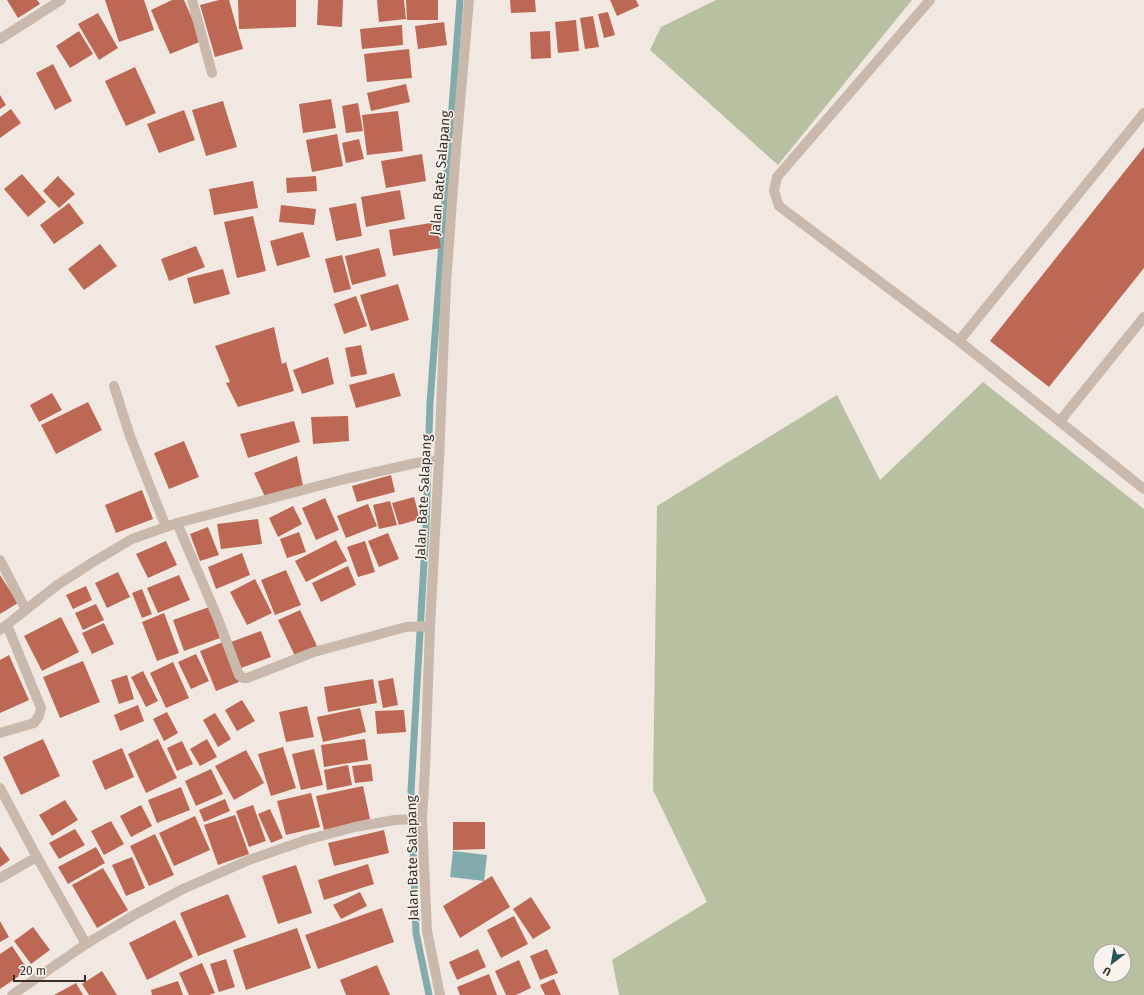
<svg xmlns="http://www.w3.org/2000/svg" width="1144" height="995" viewBox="0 0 1144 995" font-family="'Fira Sans',sans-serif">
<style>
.green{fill:#b7c0a1;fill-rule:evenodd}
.water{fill:#82acac}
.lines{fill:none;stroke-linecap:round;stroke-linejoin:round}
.stream{stroke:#82acac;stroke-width:7}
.building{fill:#bc6854}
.service{stroke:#c9b9ad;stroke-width:10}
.minor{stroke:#c9b9ad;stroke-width:10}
.labels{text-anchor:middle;stroke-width:3;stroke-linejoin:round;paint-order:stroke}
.street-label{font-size:14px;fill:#382f2b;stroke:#f9f3ed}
</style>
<rect width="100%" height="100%" fill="#f1e9e1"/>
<g class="green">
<path d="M716,0H912L778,165L650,50L661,27Z"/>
<path d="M983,382L1144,509V995H619L612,960L707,902L653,790L657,506L837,395L880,480ZM1100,951H1124V975H1100Z"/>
</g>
<path class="water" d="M453,851L487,855L484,881L450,877Z"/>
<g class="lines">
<path class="stream" d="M429,995L416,933L411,791L426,527L430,403L460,0"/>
</g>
<g class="building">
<path d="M7,0H37L40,4L18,18Z"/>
<path d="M105,0H144L154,30L119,42Z"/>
<path d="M172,0H184L202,41L170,54L151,10Z"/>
<path d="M219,0H229L243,49L215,57L200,5Z"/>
<path d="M238,0H296V27L239,29Z"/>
<path d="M318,0H343L342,27L317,25Z"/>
<path d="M377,0H404L406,19L379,22Z"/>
<path d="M406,0H438V20H407Z"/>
<path d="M510,0H535L536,12L511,13Z"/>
<path d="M610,0H636L639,6L617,16Z"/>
<path d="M608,12L615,35L604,38L598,14Z"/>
<path d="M98,13L118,48L99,60L78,24Z"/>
<path d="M593,16L599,47L585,49L580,18Z"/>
<path d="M576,20L579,51L558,53L555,22Z"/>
<path d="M444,22L447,45L418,49L415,26Z"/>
<path d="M402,25L403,45L362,49L360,29Z"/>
<path d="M79,31L93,54L70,68L56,46Z"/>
<path d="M550,31L551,58L531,59L530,32Z"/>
<path d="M409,49L412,78L367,82L364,54Z"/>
<path d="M53,64L72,101L55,110L36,73Z"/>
<path d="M135,67L156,113L126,126L105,81Z"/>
<path d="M406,84L410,102L371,111L367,93Z"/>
<path d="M0,95L6,105L0,109Z"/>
<path d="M331,99L336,128L303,133L299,104Z"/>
<path d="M223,101L237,147L206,156L192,110Z"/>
<path d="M358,103L363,131L346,133L342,106Z"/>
<path d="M11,109L21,123L0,138V117Z"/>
<path d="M184,110L195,140L159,153L147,124Z"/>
<path d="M398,111L403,151L367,155L362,115Z"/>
<path d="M337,134L343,166L312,172L306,140Z"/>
<path d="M359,139L364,159L346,163L342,143Z"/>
<path d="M1144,147V268L1049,387L990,341Z"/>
<path d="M422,154L426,181L386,188L381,161Z"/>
<path d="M22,174L46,202L28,217L4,189Z"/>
<path d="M58,176L75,194L59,208L43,191Z"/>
<path d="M316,176L317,191L287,193L286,178Z"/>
<path d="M253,181L258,208L214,215L209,189Z"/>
<path d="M400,190L405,219L366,227L361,197Z"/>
<path d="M69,203L84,223L54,244L40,225Z"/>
<path d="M356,203L362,236L336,241L329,208Z"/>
<path d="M281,205L316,209L314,225L279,222Z"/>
<path d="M253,216L266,271L237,278L224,222Z"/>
<path d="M436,222L441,248L393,256L389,230Z"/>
<path d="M303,232L310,257L277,266L270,241Z"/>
<path d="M100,244L117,266L84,290L68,269Z"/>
<path d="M196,246L205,267L169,281L161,259Z"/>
<path d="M379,248L386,276L352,285L345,256Z"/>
<path d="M342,255L351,289L334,293L325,259Z"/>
<path d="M223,269L230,294L194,304L187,278Z"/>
<path d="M398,284L409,320L371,331L360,295Z"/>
<path d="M356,296L367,326L344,334L334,304Z"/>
<path d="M274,327L282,364L286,362L294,391L238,407L226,383L230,382L215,346Z"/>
<path d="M361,345L367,374L351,377L345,348Z"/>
<path d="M328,357L334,384L302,394L293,370Z"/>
<path d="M394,373L401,396L356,408L349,385Z"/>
<path d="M52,393L62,410L39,422L30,405Z"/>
<path d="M88,402L102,430L56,454L41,425Z"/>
<path d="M348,416L349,441L313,444L311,417Z"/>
<path d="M294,421L300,442L248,458L240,434Z"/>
<path d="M184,441L199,477L169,489L154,453Z"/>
<path d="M297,456L303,486L265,497L254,473Z"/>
<path d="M391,475L395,492L357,502L352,486Z"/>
<path d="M142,490L153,519L116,533L105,505Z"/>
<path d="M414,497L420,519L399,525L392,503Z"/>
<path d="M325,498L339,530L316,540L302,508Z"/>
<path d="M390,501L397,525L379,529L373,505Z"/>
<path d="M368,504L377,526L346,538L337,516Z"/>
<path d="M293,506L302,524L278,537L269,518Z"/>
<path d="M258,519L262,544L221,549L217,524Z"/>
<path d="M208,527L219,555L200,561L190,534Z"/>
<path d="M299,532L306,552L287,558L280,539Z"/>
<path d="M388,533L399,559L379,567L368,541Z"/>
<path d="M336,540L347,561L306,582L295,561Z"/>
<path d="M166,541L177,565L148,578L136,554Z"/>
<path d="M365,541L375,572L358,577L347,547Z"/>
<path d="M242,553L250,575L216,589L208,567Z"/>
<path d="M348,566L356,585L321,602L312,583Z"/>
<path d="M286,570L301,605L275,615L261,580Z"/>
<path d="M118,572L130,597L107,608L95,583Z"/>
<path d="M0,575L18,603L0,614Z"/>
<path d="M179,575L190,600L158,613L147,588Z"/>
<path d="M255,579L272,613L247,625L230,592Z"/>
<path d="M86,586L92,600L73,609L66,595Z"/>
<path d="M142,589L152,614L142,618L132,593Z"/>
<path d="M96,604L104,620L83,630L75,613Z"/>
<path d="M209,607L220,638L184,651L173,620Z"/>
<path d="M300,610L317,646L295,656L278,620Z"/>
<path d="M164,613L179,653L157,661L142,622Z"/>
<path d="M61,617L79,652L42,671L24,636Z"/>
<path d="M104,623L114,644L92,654L82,633Z"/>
<path d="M261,631L271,657L241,668L231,642Z"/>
<path d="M223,642L239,682L216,691L200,651Z"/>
<path d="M196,654L209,681L191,689L178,662Z"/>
<path d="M9,655L29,700L0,713V660Z"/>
<path d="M83,661L100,702L60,718L43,677Z"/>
<path d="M173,662L189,698L166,708L150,673Z"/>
<path d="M143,671L158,701L146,707L131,677Z"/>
<path d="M127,675L134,699L119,704L111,680Z"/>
<path d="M393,678L398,705L383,708L378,681Z"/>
<path d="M373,679L377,703L328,712L324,687Z"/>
<path d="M242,700L255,721L237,731L225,710Z"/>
<path d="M138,705L144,721L120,731L114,715Z"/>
<path d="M307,706L314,737L286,742L279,712Z"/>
<path d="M360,708L366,732L323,742L317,717Z"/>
<path d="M404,710L406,732L377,734L375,711Z"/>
<path d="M167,712L178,733L164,741L153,719Z"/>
<path d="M215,713L231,739L218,747L203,720Z"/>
<path d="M43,739L60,776L21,795L3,757Z"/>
<path d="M158,739L177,778L146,793L128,754Z"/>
<path d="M207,739L217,757L200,766L190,749Z"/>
<path d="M365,739L368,760L324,767L321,745Z"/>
<path d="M182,741L193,764L177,771L167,748Z"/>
<path d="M283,747L296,788L271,796L258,754Z"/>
<path d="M122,748L134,777L105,790L92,761Z"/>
<path d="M314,749L323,785L301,790L292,754Z"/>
<path d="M246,750L264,783L234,800L215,766Z"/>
<path d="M371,764L373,781L355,783L352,766Z"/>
<path d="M348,765L352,785L327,790L324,770Z"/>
<path d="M211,769L223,794L196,806L185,781Z"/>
<path d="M363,786L370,819L324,830L316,796Z"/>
<path d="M181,787L190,810L157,823L148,800Z"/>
<path d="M311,793L320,827L286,835L277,801Z"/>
<path d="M225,799L230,811L204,822L199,810Z"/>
<path d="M65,800L78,820L52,836L39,815Z"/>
<path d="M141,805L152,826L131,837L120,816Z"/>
<path d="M253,805L266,841L249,847L236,811Z"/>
<path d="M270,809L283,838L271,843L258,814Z"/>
<path d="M235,815L249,854L218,865L204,825Z"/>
<path d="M195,816L210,850L174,866L159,833Z"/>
<path d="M111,821L124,844L104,855L91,831Z"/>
<path d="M453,822H485V849L453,850Z"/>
<path d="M75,829L85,845L59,859L49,843Z"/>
<path d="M384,830L389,853L334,866L328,843Z"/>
<path d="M155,834L174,875L149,886L130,846Z"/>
<path d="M0,846L10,860L0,867Z"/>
<path d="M96,847L105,863L68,884L58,867Z"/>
<path d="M132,857L145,888L126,896L112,865Z"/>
<path d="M368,864L374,884L324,900L318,880Z"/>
<path d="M296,865L312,913L278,924L262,876Z"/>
<path d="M103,868L128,910L97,928L72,885Z"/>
<path d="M492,876L510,907L460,938L443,906Z"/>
<path d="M360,892L367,906L341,919L333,905Z"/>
<path d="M228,894L246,937L198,956L180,913Z"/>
<path d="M531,897L551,928L533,939L513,909Z"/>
<path d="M382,908L394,942L318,969L305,935Z"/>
<path d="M514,916L528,944L501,958L487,930Z"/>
<path d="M175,920L193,957L147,980L129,943Z"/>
<path d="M0,921L9,937L0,942Z"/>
<path d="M33,927L50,950L31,964L14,941Z"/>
<path d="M297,928L311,968L246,990L233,950Z"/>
<path d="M12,946L28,970L0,989V954Z"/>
<path d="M478,949L486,967L457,980L449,962Z"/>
<path d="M547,949L558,973L540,980L530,956Z"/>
<path d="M226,959L235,987L219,992L210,964Z"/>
<path d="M519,960L531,988L516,995H506L495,971Z"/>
<path d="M202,963L215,993L209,995H189L179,973Z"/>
<path d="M377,965L390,995H346L340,980Z"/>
<path d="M102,971L117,995H89L82,984Z"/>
<path d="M489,974L497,995H460L457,987Z"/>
<path d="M554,979L561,995H545L540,985Z"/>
<path d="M178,981L183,995H152L151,990Z"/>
<path d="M76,983L83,995H54Z"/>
</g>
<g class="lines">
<g class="service">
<path d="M930,0L777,177L774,191L779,206L959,341L1144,489"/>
<path d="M959,341L1144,113"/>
<path d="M1060,421L1144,317"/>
</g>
<g class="minor">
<path d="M192,0L212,73"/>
<path d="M0,39L61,0"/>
<path d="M114,386L130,436L166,527"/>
<path d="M177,523L218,619L239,675L243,678H247L314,652L406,627L430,626"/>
<path d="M0,560L26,610"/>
<path d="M0,630L56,586L93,562L132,539L177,523L345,479L416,463L439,460"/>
<path d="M0,733L34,723L39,716L41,708L7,625"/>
<path d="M0,788L37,857L0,878"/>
<path d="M86,944L136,914L183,889L249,860L306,840L355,827L395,820L422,819"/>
<path d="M12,995L86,944L37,857"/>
<path d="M440,995L427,931L422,819L425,769L430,626L439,460L446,284L455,161L469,0"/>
</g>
</g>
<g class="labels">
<g class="street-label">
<text transform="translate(440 173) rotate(-85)" y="5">Jalan Bate Salapang</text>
<text transform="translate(423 497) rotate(-87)" y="5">Jalan Bate Salapang</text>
<text transform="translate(412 858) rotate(-91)" y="5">Jalan Bate Salapang</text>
</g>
</g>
<g transform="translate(1112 963) rotate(211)"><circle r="19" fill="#f9f3ed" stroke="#aca59f"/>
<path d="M0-3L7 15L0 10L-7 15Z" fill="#245657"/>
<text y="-6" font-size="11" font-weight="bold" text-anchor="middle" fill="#382f2b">U</text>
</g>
<path d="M14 975v6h71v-6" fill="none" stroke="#382f2b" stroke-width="2"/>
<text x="20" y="975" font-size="12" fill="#382f2b" stroke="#f9f3ed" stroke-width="3" paint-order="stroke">20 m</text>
</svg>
